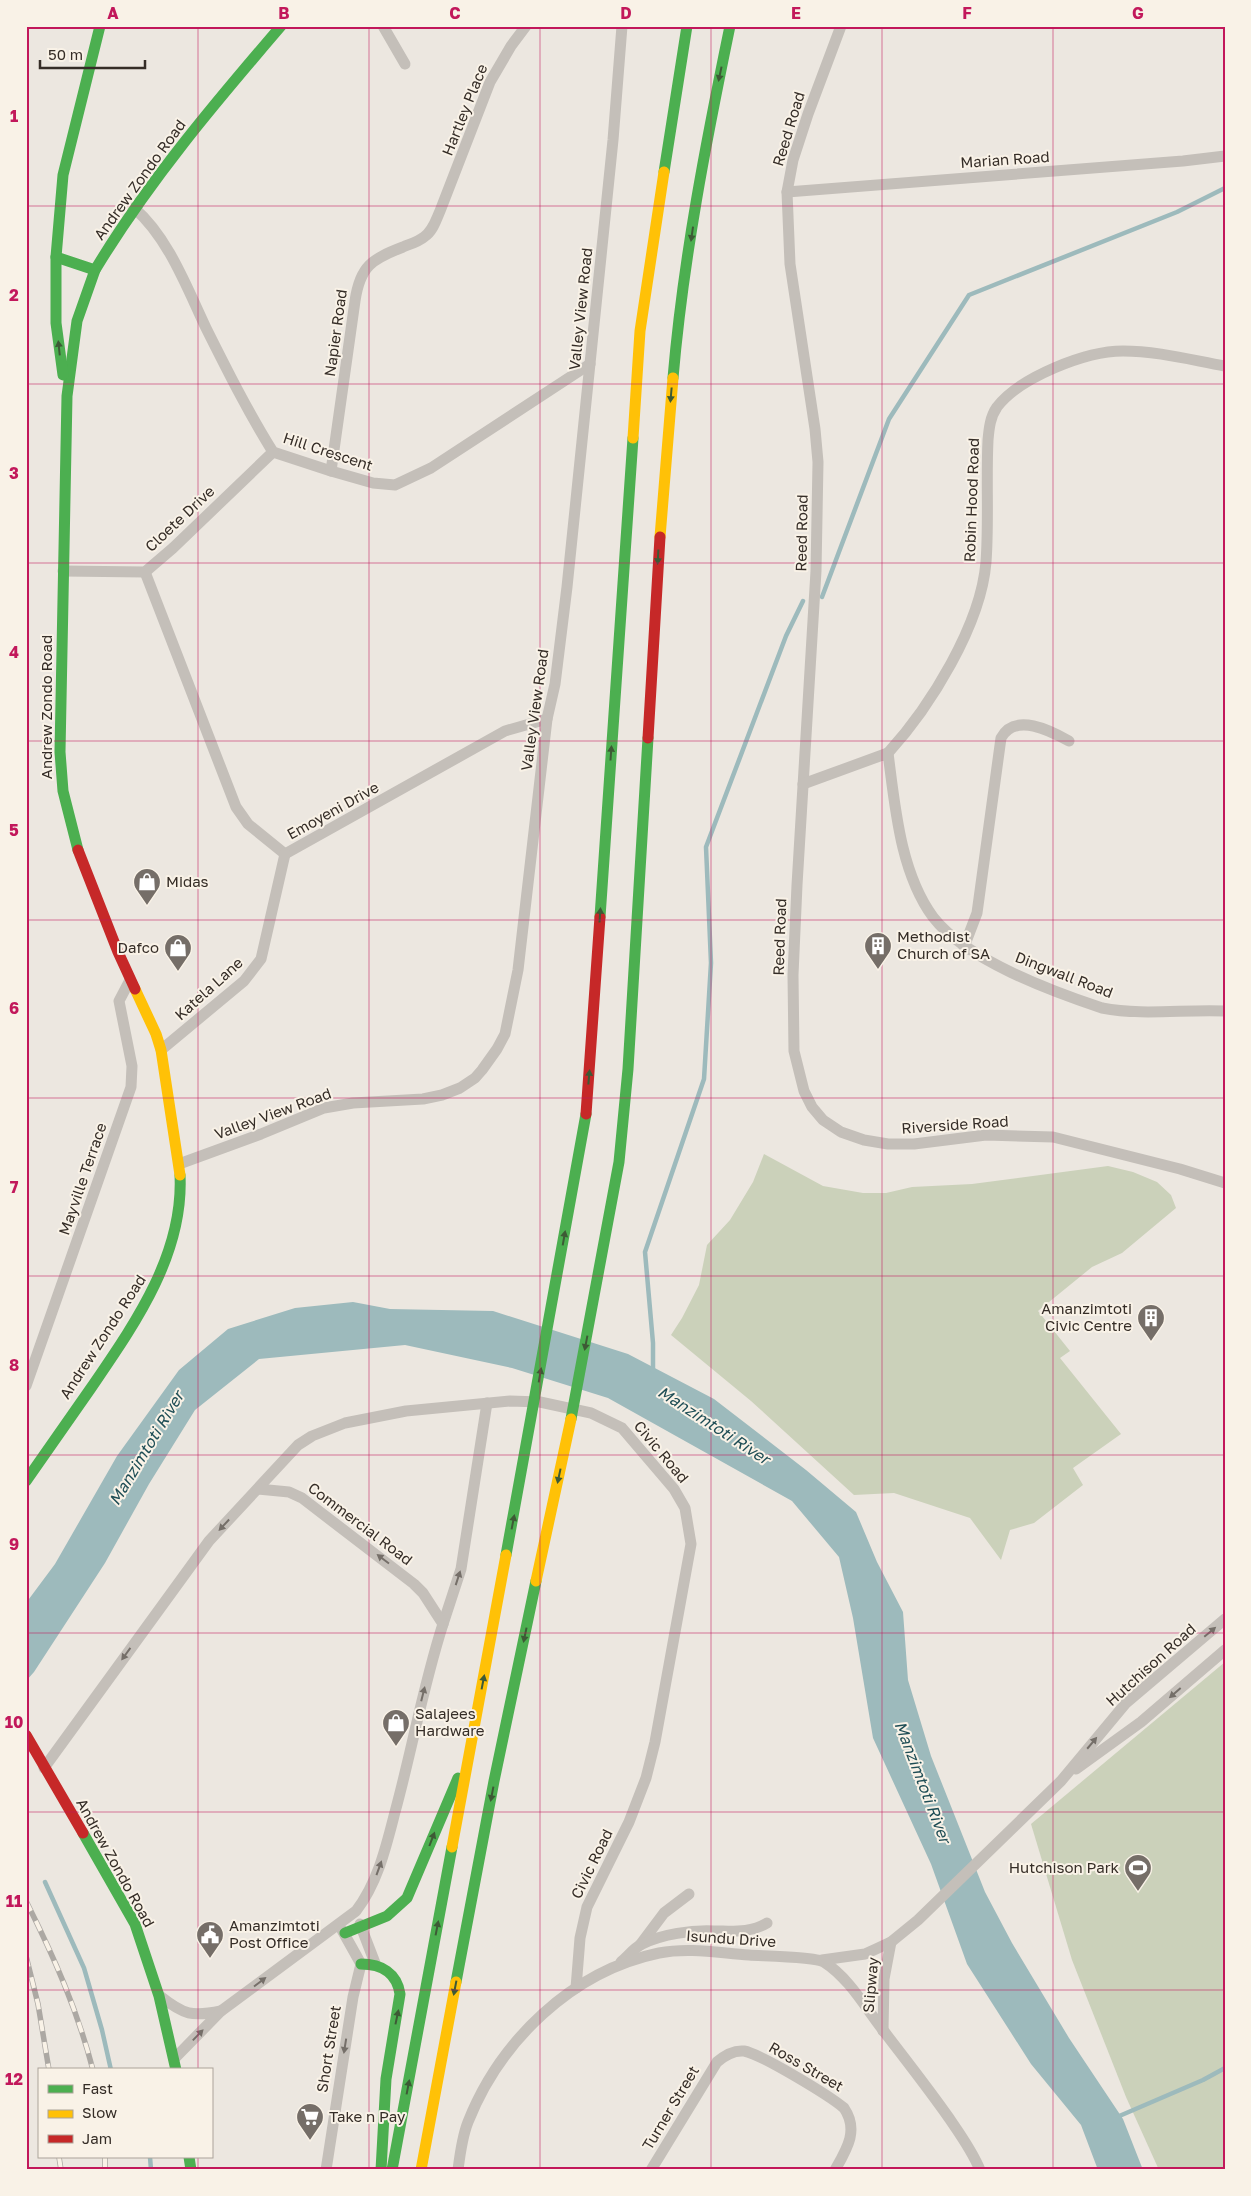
<svg xmlns="http://www.w3.org/2000/svg" width="1251" height="2196" viewBox="0 0 1251 2196" font-family="'Golos Text',sans-serif">
<style>
.green{fill:#cbd1ba}
.water{fill:#9dbabc}
.lines{fill:none;stroke-linecap:round;stroke-linejoin:round}
.stream{stroke:#9dbabc;stroke-width:4.5}
.street{stroke:#c4bfb9;stroke-width:11}
.fast{stroke:#4caf50;stroke-width:11}
.slow{stroke:#ffc107;stroke-width:11}
.jam{stroke:#c62828;stroke-width:11}
.rail-casing{stroke:#aca8a3;stroke-width:5.5}
.rail{stroke:#f9f2e7;stroke-width:4;stroke-dasharray:11;stroke-linecap:butt}
.oneway{fill:#3d5a35}
.oneway2{fill:#756f69}
.grid{fill:none;stroke:#c2185b;stroke-width:1;stroke-opacity:0.55}
.labels{text-anchor:middle;stroke-width:4;stroke-linejoin:round;paint-order:stroke}
.street-label{font-size:15px;fill:#352d27;stroke:#f9f2e7}
.poi-label{font-size:15px;fill:#352d27;stroke:#f9f2e7;text-anchor:start}
.water-label{font-size:16px;font-style:italic;fill:#1e4d55;stroke:#f9f2e7}
.neatline{fill:none;stroke:#c2185b;stroke-width:2}
.grid-label{font-size:16px;text-anchor:middle;font-weight:bold;fill:#c2185b}
</style>
<rect width="100%" height="100%" fill="#ece7e0"/>
<g class="green">
<path d="M764,1154L823,1186L863,1193H886L912,1187L972,1184L1108,1166L1133,1172L1157,1182L1171,1195L1176,1208L1122,1253L1092,1267L1038,1311L1070,1351L1060,1358L1121,1434L1073,1468L1083,1485L1034,1523L1010,1530L1001,1560L970,1518L894,1493L854,1495L751,1401L671,1335L682,1318L699,1285L707,1245L730,1220L753,1182Z"/>
<path d="M1225,1662V2170H1159L1126,2097L1072,1960L1031,1824Z"/>
</g>
<path class="water" d="M353,1302L390,1309L493,1311L628,1354L714,1399L806,1470L856,1512L877,1562L903,1612L908,1680L931,1756L985,1892L1012,1943L1069,2038L1123,2119L1143,2170H1098L1081,2125L1031,2064L967,1964L931,1864L873,1738L853,1618L839,1557L792,1501L608,1398L512,1368L405,1345L259,1359L195,1410L149,1484L105,1563L34,1672L26,1681V1603L55,1564L117,1456L179,1370L228,1329L295,1308Z"/>
<g class="lines">
<g class="stream">
<path d="M822,597L889,419L969,295L1177,212L1225,188"/>
<path d="M653,1371V1343L645,1252L704,1079L711,963L706,847L786,636L803,601"/>
<path d="M45,1882L84,1968L102,2030L111,2070"/>
<path d="M1117,2117L1203,2080L1225,2068"/>
<path d="M150,2157L151,2170"/>
</g>
<g class="street">
<path d="M383,26L405,64"/>
<path d="M841,26L808,114L793,160L787,192L790,264L815,429L818,462L816,571L797,885L793,975L794,1051L804,1091L812,1107L823,1120L841,1132L864,1140L888,1144H914L986,1135L1053,1137L1180,1169L1225,1183"/>
<path d="M787,192L1183,161L1225,156"/>
<path d="M134,208C168,237 187,288 206,328C227,370 248,412 273,452L331,471L373,483L395,485L431,468L590,364"/>
<path d="M331,471L355,301C360,266 372,259 403,247C410,244 418,242 424,237C433,231 436,220 440,211L490,82L511,46L526,26"/>
<path d="M63,571L145,572L173,548L273,452"/>
<path d="M145,572L236,807L248,824L285,854"/>
<path d="M888,753C930,707 981,625 986,562C989,522 986,480 988,440C989,429 990,417 997,407C1020,377 1086,351 1123,351C1157,351 1191,360 1225,366"/>
<path d="M803,784L888,753C895,806 900,872 933,917C966,960 1051,991 1102,1008C1143,1016 1184,1009 1225,1011"/>
<path d="M285,854L505,731L547,719"/>
<path d="M964,947L977,913L1001,738C1015,712 1051,731 1069,741"/>
<path d="M161,1050L244,981L261,959L285,854"/>
<path d="M179,1164L261,1134L324,1108L353,1103L423,1099L442,1095L460,1088L475,1078L482,1070L497,1049L505,1034L518,970L547,719L555,684L567,587L613,140L622,26"/>
<path d="M26,1386L131,1087L132,1066L119,1001L130,980"/>
<path d="M443,1624L461,1569L487,1403"/>
<path d="M44,1768L209,1541L298,1445L312,1436L345,1423L406,1411L510,1401L540,1402L591,1413L622,1428L674,1489L685,1508L691,1544L655,1742L646,1778L629,1822L587,1907L580,1938L576,1988"/>
<path d="M1076,1769L1141,1722L1225,1650"/>
<path d="M360,1924L375,1963"/>
<path d="M640,1945L664,1913L689,1894"/>
<path d="M822,1960L865,1954L876,1949L891,1942L918,1920L1061,1781L1126,1703L1225,1619"/>
<path d="M621,1962C628,1956 634,1948 642,1944C663,1934 691,1930 714,1931C734,1931 750,1933 767,1923"/>
<path d="M160,1996C184,2015 192,2017 221,2011"/>
<path d="M883,2031L884,1979L891,1942"/>
<path d="M174,2059L221,2011L356,1911C378,1882 386,1847 395,1812C412,1750 423,1686 443,1624L423,1593L414,1584L302,1498L289,1492L258,1489"/>
<path d="M326,2170L353,1997L361,1964L342,1930"/>
<path d="M458,2170C460,2154 462,2137 468,2122C500,2041 572,1971 659,1953C689,1947 719,1953 749,1955C762,1956 816,1957 824,1962C849,1978 865,2007 883,2030C905,2059 928,2088 949,2118C960,2134 973,2152 980,2170"/>
<path d="M651,2170L717,2062C725,2055 733,2050 744,2051C761,2054 830,2096 844,2108C859,2130 847,2149 835,2170"/>
</g>
<g class="fast">
<path d="M664,172L687,26"/>
<path d="M56,257L95,270L77,321L67,396L60,752L63,791L78,850"/>
<path d="M95,270C148,182 214,104 281,26"/>
<path d="M63,375L56,323V257L63,175L100,26"/>
<path d="M673,378C683,260 706,142 730,26"/>
<path d="M600,917L633,438"/>
<path d="M571,1419L619,1162L628,1069L648,738"/>
<path d="M26,1481C48,1450 69,1419 91,1388C134,1325 184,1255 180,1175"/>
<path d="M506,1555L586,1114"/>
<path d="M83,1833L135,1924L159,1996L176,2070"/>
<path d="M345,1933L387,1916L407,1898L458,1778"/>
<path d="M361,1964C381,1964 397,1973 400,1994L386,2079L381,2170"/>
<path d="M456,1982L494,1781L536,1581"/>
<path d="M189,2157L191,2170"/>
<path d="M392,2170L452,1847"/>
</g>
<g class="slow">
<path d="M633,438L640,331L664,172"/>
<path d="M660,537L673,378"/>
<path d="M135,989L156,1034L161,1050L180,1175"/>
<path d="M536,1581L571,1419"/>
<path d="M452,1847L506,1555"/>
<path d="M421,2170L456,1982"/>
</g>
<g class="jam">
<path d="M648,738L660,537"/>
<path d="M78,850L118,952L135,989"/>
<path d="M586,1114L600,917"/>
<path d="M26,1735L83,1833"/>
</g>
<defs>
<g id="rail">
<path d="M26,1901C54,1957 77,2009 93,2070"/>
<path d="M26,1956L38,2004L49,2070"/>
<path d="M59,2157L61,2170"/>
<path d="M105,2157V2170"/>
</g>
</defs>
<use href="#rail" class="rail-casing"/>
<use href="#rail" class="rail"/>
</g>
<defs><path id="oneway-solid" d="M-6-.8H1V-3.2L6.5 0L1 3.2V.8H-6Z" transform="scale(1.25)"/></defs>
<g class="oneway">
<use href="#oneway-solid" transform="translate(720 74) rotate(102)"/>
<use href="#oneway-solid" transform="translate(692 234) rotate(98)"/>
<use href="#oneway-solid" transform="translate(59 348) rotate(-96)"/>
<use href="#oneway-solid" transform="translate(671 395) rotate(95)"/>
<use href="#oneway-solid" transform="translate(658 557) rotate(93)"/>
<use href="#oneway-solid" transform="translate(611 753) rotate(-86)"/>
<use href="#oneway-solid" transform="translate(600 915) rotate(-86)"/>
<use href="#oneway-solid" transform="translate(589 1077) rotate(-85)"/>
<use href="#oneway-solid" transform="translate(564 1238) rotate(-80)"/>
<use href="#oneway-solid" transform="translate(586 1343) rotate(101)"/>
<use href="#oneway-solid" transform="translate(540 1375) rotate(-80)"/>
<use href="#oneway-solid" transform="translate(559 1476) rotate(102)"/>
<use href="#oneway-solid" transform="translate(513 1522) rotate(-79)"/>
<use href="#oneway-solid" transform="translate(525 1635) rotate(102)"/>
<use href="#oneway-solid" transform="translate(483 1682) rotate(-79)"/>
<use href="#oneway-solid" transform="translate(492 1794) rotate(101)"/>
<use href="#oneway-solid" transform="translate(432 1839) rotate(-69)"/>
<use href="#oneway-solid" transform="translate(437 1928) rotate(-79)"/>
<use href="#oneway-solid" transform="translate(455 1988) rotate(101)"/>
<use href="#oneway-solid" transform="translate(397 2017) rotate(-78)"/>
<use href="#oneway-solid" transform="translate(408 2087) rotate(-79)"/>
</g>
<g class="oneway2">
<use href="#oneway-solid" transform="translate(224 1525) rotate(133)"/>
<use href="#oneway-solid" transform="translate(383 1559) rotate(-143)"/>
<use href="#oneway-solid" transform="translate(458 1578) rotate(-72)"/>
<use href="#oneway-solid" transform="translate(1210 1632) rotate(-40)"/>
<use href="#oneway-solid" transform="translate(126 1654) rotate(126)"/>
<use href="#oneway-solid" transform="translate(1175 1693) rotate(139)"/>
<use href="#oneway-solid" transform="translate(423 1694) rotate(-76)"/>
<use href="#oneway-solid" transform="translate(1092 1743) rotate(-50)"/>
<use href="#oneway-solid" transform="translate(379 1868) rotate(-70)"/>
<use href="#oneway-solid" transform="translate(260 1982) rotate(-37)"/>
<use href="#oneway-solid" transform="translate(198 2035) rotate(-46)"/>
<use href="#oneway-solid" transform="translate(345 2046) rotate(99)"/>
</g>
<path class="grid" d="M198,26V2070M369,26V2170M540,26V2170M711,26V2170M882,26V2170M1053,26V2170M26,206H1225M26,384H1225M26,563H1225M26,741H1225M26,920H1225M26,1098H1225M26,1276H1225M26,1455H1225M26,1633H1225M26,1812H1225M26,1990H1225M198,2157V2170"/>
<defs>
<symbol id="shop-pin" viewBox="-11 -11 22 30"><path d="M0 17L-7.5 6A9.5 9.5 0 1 1 7.5 6Z" fill="#756e68" stroke="#f9f2e7"/><path d="M-5-2.5h2.3a2.7 3.5 0 0 1 5.4 0H5L5.5 6h-11ZM-1.5-2.5h3a1.5 2.3 0 0 0-3 0Z" fill="#fff"/></symbol>
<symbol id="building-pin" viewBox="-11 -11 22 30"><path d="M0 17L-7.5 6A9.5 9.5 0 1 1 7.5 6Z" fill="#756e68" stroke="#f9f2e7"/><path d="M-4-6H4V6H1V3H-1V6H-4ZM-2.5-4.3h1.7v1.8h-1.7ZM.8-4.3h1.7v1.8H.8ZM-2.5-1h1.7V.8h-1.7ZM.8-1h1.7V.8H.8Z" fill="#fff"/></symbol>
<symbol id="stadium-pin" viewBox="-11 -11 22 30"><path d="M0 17L-7.5 6A9.5 9.5 0 1 1 7.5 6Z" fill="#756e68" stroke="#f9f2e7"/><path d="M0-5a6.5 5 0 1 0 0 10a6.5 5 0 1 0 0-10ZM-3.5-1.8h7v3.6h-7Z" fill="#fff"/></symbol>
<symbol id="civic-pin" viewBox="-11 -11 22 30"><path d="M0 17L-7.5 6A9.5 9.5 0 1 1 7.5 6Z" fill="#756e68" stroke="#f9f2e7"/><path d="M-.6-6.5H3V-4.5H.6V-3L4-1V1h2V6H-6V1h2V-1L-.6-3ZM-1.2 2.5V6h2.4V2.5Z" fill="#fff"/></symbol>
<symbol id="supermarket-pin" viewBox="-11 -11 22 30"><path d="M0 17L-7.5 6A9.5 9.5 0 1 1 7.5 6Z" fill="#756e68" stroke="#f9f2e7"/><path d="M-6-5.5h2.5l.6 2H6L4.5 2H-2.5L-4.4-4H-6ZM-1.5 3.2a1.3 1.3 0 1 0 .1 0ZM3 3.2a1.3 1.3 0 1 0 .1 0Z" fill="#fff"/></symbol>
</defs>
<g fill-rule="evenodd">
<use href="#shop-pin" x="131" y="866" width="32" height="43"/>
<use href="#building-pin" x="862" y="930" width="32" height="43"/>
<use href="#shop-pin" x="162" y="932" width="32" height="43"/>
<use href="#building-pin" x="1135" y="1302" width="32" height="43"/>
<use href="#shop-pin" x="380" y="1707" width="32" height="43"/>
<use href="#stadium-pin" x="1122" y="1852" width="32" height="43"/>
<use href="#civic-pin" x="194" y="1919" width="32" height="43"/>
<use href="#supermarket-pin" x="294" y="2101" width="32" height="43"/>
</g>
<g class="labels">
<g class="street-label">
<text transform="translate(465 110) rotate(-68)" y="5">Hartley Place</text>
<text transform="translate(789 129) rotate(-73)" y="5">Reed Road</text>
<text transform="translate(1005 160) rotate(-4)" y="5">Marian Road</text>
<text transform="translate(140 180) rotate(-54)" y="5">Andrew Zondo Road</text>
<text transform="translate(581 309) rotate(-84)" y="5">Valley View Road</text>
<text transform="translate(336 333) rotate(-82)" y="5">Napier Road</text>
<text transform="translate(328 452) rotate(18)" y="5">Hill Crescent</text>
<text transform="translate(972 500) rotate(-88)" y="5">Robin Hood Road</text>
<text transform="translate(180 519) rotate(-43)" y="5">Cloete Drive</text>
<text transform="translate(802 533) rotate(-89)" y="5">Reed Road</text>
<text transform="translate(47 707) rotate(-90)" y="5">Andrew Zondo Road</text>
<text transform="translate(535 710) rotate(-82)" y="5">Valley View Road</text>
<text transform="translate(333 811) rotate(-29)" y="5">Emoyeni Drive</text>
<text transform="translate(780 937) rotate(-88)" y="5">Reed Road</text>
<text transform="translate(1064 975) rotate(21)" y="5">Dingwall Road</text>
<text transform="translate(209 989) rotate(-42)" y="5">Katela Lane</text>
<text transform="translate(273 1114) rotate(-20)" y="5">Valley View Road</text>
<text transform="translate(955 1125) rotate(-4)" y="5">Riverside Road</text>
<text transform="translate(83 1179) rotate(-71)" y="5">Mayville Terrace</text>
<text transform="translate(103 1337) rotate(-57)" y="5">Andrew Zondo Road</text>
<text transform="translate(661 1452) rotate(50)" y="5">Civic Road</text>
<text transform="translate(360 1524) rotate(37)" y="5">Commercial Road</text>
<text transform="translate(1151 1665) rotate(-42)" y="5">Hutchison Road</text>
<text transform="translate(115 1863) rotate(61)" y="5">Andrew Zondo Road</text>
<text transform="translate(592 1864) rotate(-64)" y="5">Civic Road</text>
<text transform="translate(731 1939) rotate(4)" y="5">Isundu Drive</text>
<text transform="translate(871 1985) rotate(-85)" y="5">Slipway</text>
<text transform="translate(329 2049) rotate(-81)" y="5">Short Street</text>
<text transform="translate(806 2067) rotate(30)" y="5">Ross Street</text>
<text transform="translate(671 2108) rotate(-59)" y="5">Turner Street</text>
</g>
<g class="poi-label">
<text x="166" y="887">Midas</text>
<text x="897" y="942">Methodist<tspan x="897" dy="17">Church of SA</tspan></text>
<text x="159" y="953" text-anchor="end">Dafco</text>
<text x="1132" y="1314" text-anchor="end">Amanzimtoti<tspan x="1132" dy="17">Civic Centre</tspan></text>
<text x="415" y="1719">Salajees<tspan x="415" dy="17">Hardware</tspan></text>
<text x="1119" y="1873" text-anchor="end">Hutchison Park</text>
<text x="229" y="1931">Amanzimtoti<tspan x="229" dy="17">Post Office</tspan></text>
<text x="329" y="2122">Take n Pay</text>
</g>
<g class="water-label">
<text transform="translate(714 1425) rotate(33)" y="6">Manzimtoti River</text>
<text transform="translate(146 1448) rotate(-59)" y="6">Manzimtoti River</text>
<text transform="translate(923 1782) rotate(69)" y="6">Manzimtoti River</text>
</g>
</g>
<rect width="1251" height="2196" fill="none" stroke="#f9f2e7" stroke-width="55"/>
<rect x="38" y="2068" width="175" height="90" fill="#f9f2e7" stroke="#aba39a"/>
<rect x="48" y="2085" width="25" height="8" fill="#4caf50" stroke="#aba39a"/>
<text x="82" y="2094" font-size="15" fill="#352d27">Fast</text>
<rect x="48" y="2110" width="25" height="8" fill="#ffc107" stroke="#aba39a"/>
<text x="82" y="2118" font-size="15" fill="#352d27">Slow</text>
<rect x="48" y="2135" width="25" height="8" fill="#c62828" stroke="#aba39a"/>
<text x="82" y="2144" font-size="15" fill="#352d27">Jam</text>
<path d="M40 60v8h105v-8" fill="none" stroke="#352d27" stroke-width="2.5"/>
<text x="48" y="60" font-size="15" fill="#352d27" stroke="#f9f2e7" stroke-width="4" paint-order="stroke">50 m</text>
<rect x="28" y="28" width="1196" height="2140" class="neatline"/>
<g class="grid-label">
<text x="113" y="19">A</text>
<text x="284" y="19">B</text>
<text x="455" y="19">C</text>
<text x="626" y="19">D</text>
<text x="796" y="19">E</text>
<text x="967" y="19">F</text>
<text x="1138" y="19">G</text>
<text x="14" y="122">1</text>
<text x="14" y="301">2</text>
<text x="14" y="479">3</text>
<text x="14" y="658">4</text>
<text x="14" y="836">5</text>
<text x="14" y="1014">6</text>
<text x="14" y="1193">7</text>
<text x="14" y="1371">8</text>
<text x="14" y="1550">9</text>
<text x="14" y="1728">10</text>
<text x="14" y="1907">11</text>
<text x="14" y="2085">12</text>
</g>
</svg>
